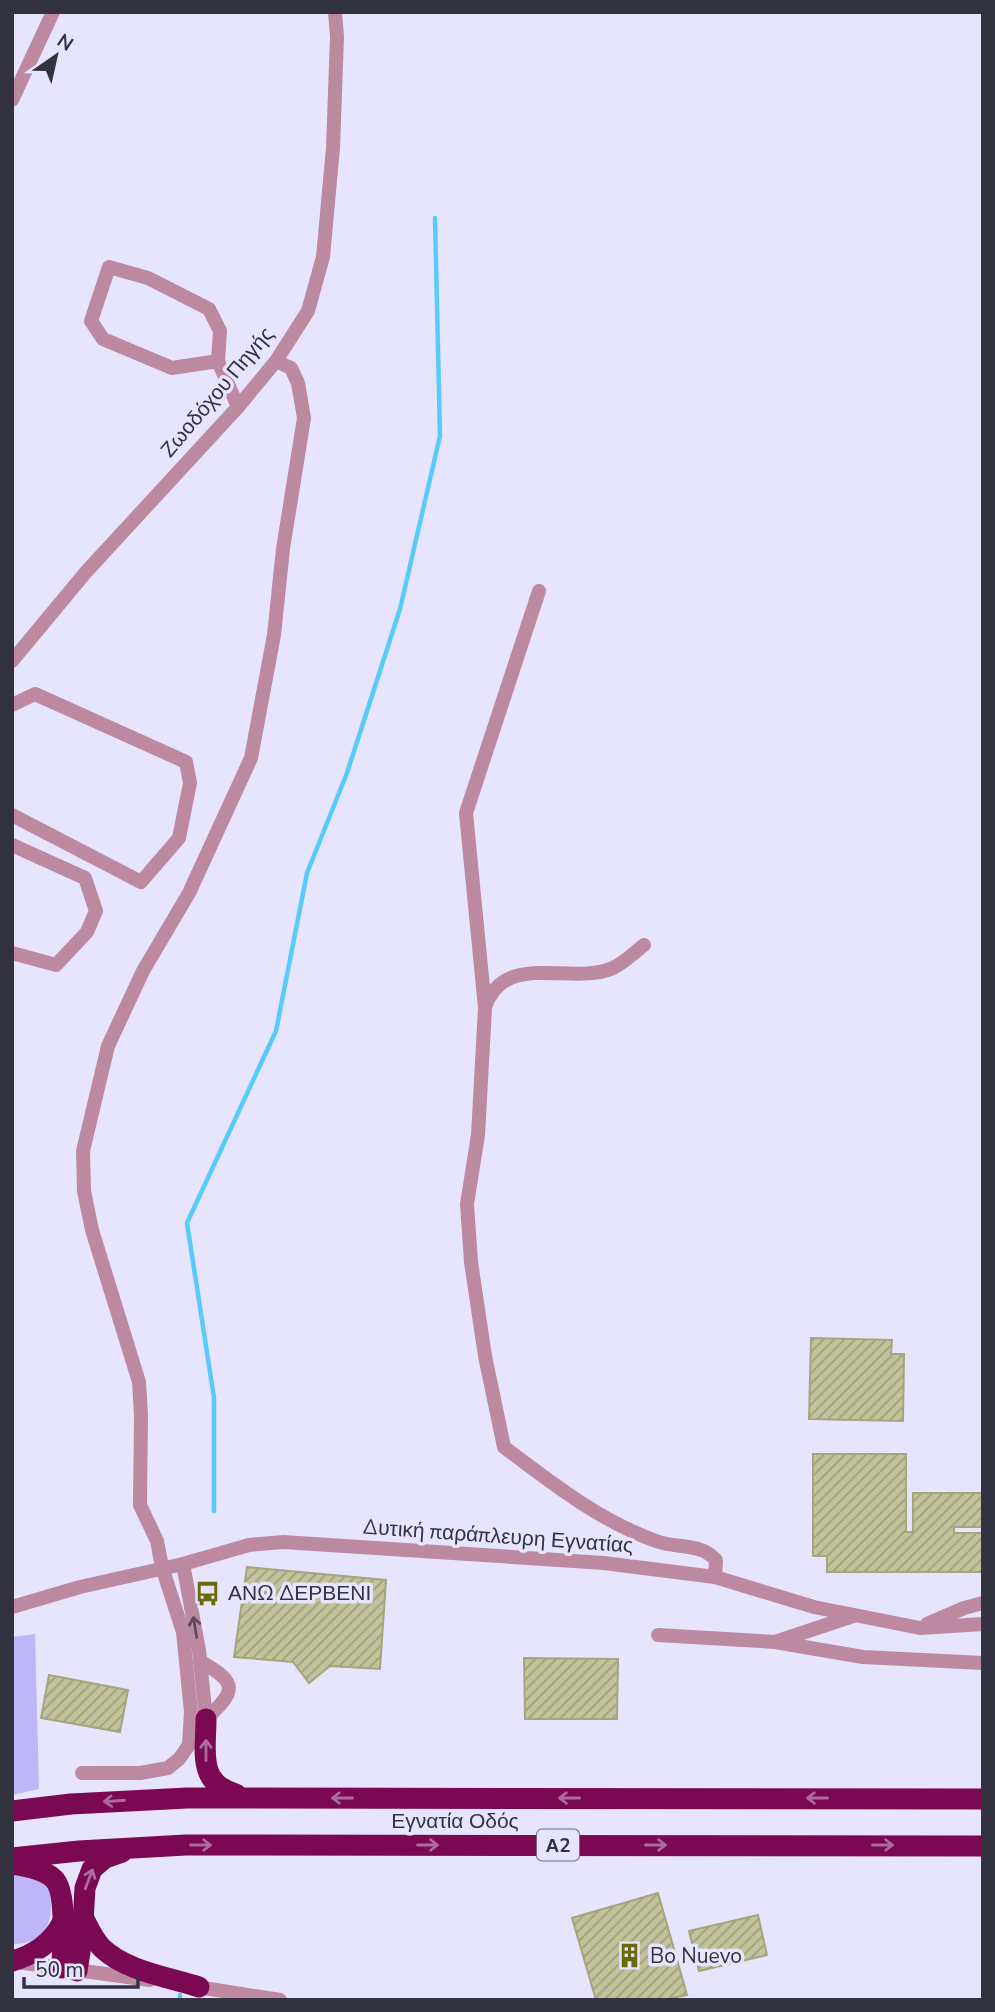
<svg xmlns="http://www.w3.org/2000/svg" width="995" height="2012" viewBox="0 0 995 2012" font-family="'Nunito Sans',sans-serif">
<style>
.grass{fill:#beb6f9}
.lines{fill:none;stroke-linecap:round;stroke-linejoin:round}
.stream{stroke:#57cbfc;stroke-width:4.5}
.building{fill:url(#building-hatch);stroke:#a4a57c;stroke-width:2}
.minor{stroke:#bc89a1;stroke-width:14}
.highway{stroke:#7b0952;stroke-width:21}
.oneway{stroke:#5c4c5e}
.oneway2{stroke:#ac6c9f}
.labels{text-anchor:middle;stroke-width:7;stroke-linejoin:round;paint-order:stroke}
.shield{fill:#e7e5fe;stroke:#69687a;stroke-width:2}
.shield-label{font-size:19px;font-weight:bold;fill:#333241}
.street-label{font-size:21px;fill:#333241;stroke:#e7e5fe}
.poi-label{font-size:21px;fill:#333241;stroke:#e7e5fe;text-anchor:start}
</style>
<defs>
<pattern id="building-hatch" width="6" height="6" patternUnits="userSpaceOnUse" patternTransform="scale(1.75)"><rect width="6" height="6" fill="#c2c39a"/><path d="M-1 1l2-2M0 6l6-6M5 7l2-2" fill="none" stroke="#9e9f7f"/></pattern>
</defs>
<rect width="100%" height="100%" fill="#e7e5fe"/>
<g class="grass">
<path d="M35,1634L39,1789L12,1795V1637Z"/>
<path d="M12,1872L47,1883C57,1913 50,1945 12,1944Z"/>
</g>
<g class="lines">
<g class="stream">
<path d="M214,1511V1398L187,1223L276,1031L307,873L347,773L400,609L440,436L435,218"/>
<path d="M180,2000V1995"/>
</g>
</g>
<g class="building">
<path d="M811,1338L892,1340L891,1354H904L903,1421L809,1419Z"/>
<path d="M813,1454H906V1532H913V1493H983V1527H954V1533H983V1572H827V1556H813Z"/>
<path d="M247,1567L386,1580L380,1669L330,1666L309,1683L293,1662L234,1657Z"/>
<path d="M524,1658L618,1659L617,1719H525Z"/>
<path d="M49,1675L128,1690L120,1732L41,1718Z"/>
<path d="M658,1893L687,1995L662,2000H596L572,1918Z"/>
<path d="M758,1915L767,1955L699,1971L689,1931Z"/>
</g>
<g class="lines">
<g class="minor">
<path d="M12,100L53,12"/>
<path d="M218,361L172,368L103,339L91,321L109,267L148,278L209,309L220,331L218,361L238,407"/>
<path d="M539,591L466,813L485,1008L478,1135L467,1204L471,1262L485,1356L504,1447C550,1482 600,1521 656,1541C677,1549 699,1542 716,1560L715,1577"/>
<path d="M12,661L86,572L238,407L276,361L308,311L323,257L333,148L337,37L335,12"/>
<path d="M12,705L35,694L186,762L190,783L179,838L141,882L12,815"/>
<path d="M12,845L85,878L96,911L87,932L56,965L12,953"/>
<path d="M485,1007C505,950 571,986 613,968C624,963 635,952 644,945"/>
<path d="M183,1564L199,1650L206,1719"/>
<path d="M12,1607L80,1587L183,1564L249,1545L283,1542L604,1563L715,1577L814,1607L920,1628L983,1624"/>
<path d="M927,1624L964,1608L983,1603"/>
<path d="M658,1635L775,1642L853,1616"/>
<path d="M775,1642L863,1657L983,1663"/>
<path d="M200,1661C238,1683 237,1690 206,1719"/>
<path d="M82,1773H140L168,1768L179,1759L189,1745L191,1712L183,1632L162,1567L157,1541L140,1505L141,1415L139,1382L92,1230L84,1191L83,1151L108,1046L143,971L189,893L251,758L274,635L283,549L304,418L298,383L291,368L276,361"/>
<path d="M17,1962L150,1980"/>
<path d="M191,1986L280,2000"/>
</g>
<g class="highway">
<path d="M206,1719C206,1751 197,1783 236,1794"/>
<path d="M12,1811L71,1804L187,1798L983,1799"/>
<path d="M12,1858L79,1851L186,1845L983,1846"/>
<path d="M12,1864C26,1866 44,1869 54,1879C68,1893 62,1948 62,1968"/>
<path d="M84,1919C89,1929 94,1940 102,1948C126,1971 168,1977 199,1987"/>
<path d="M12,1961C34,1955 51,1944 62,1923"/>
<path d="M77,1971L82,1939L85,1888L92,1869L105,1858L122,1852"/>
</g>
</g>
<defs><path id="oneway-shaft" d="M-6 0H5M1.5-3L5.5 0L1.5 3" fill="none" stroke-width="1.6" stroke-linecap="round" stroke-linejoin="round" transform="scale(1.75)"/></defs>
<use class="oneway" href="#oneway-shaft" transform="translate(195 1627) rotate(-99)"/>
<g class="oneway2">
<use href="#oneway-shaft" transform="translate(206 1750) rotate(-90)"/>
<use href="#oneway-shaft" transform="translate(342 1798) rotate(-180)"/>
<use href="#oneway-shaft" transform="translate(569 1798) rotate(-180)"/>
<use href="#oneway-shaft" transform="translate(817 1798) rotate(180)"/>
<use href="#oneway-shaft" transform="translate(114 1801) rotate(176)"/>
<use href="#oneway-shaft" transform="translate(201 1845)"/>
<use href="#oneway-shaft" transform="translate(428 1845)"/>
<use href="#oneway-shaft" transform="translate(656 1845)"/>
<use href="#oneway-shaft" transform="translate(883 1845)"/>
<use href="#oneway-shaft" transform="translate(89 1879) rotate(-69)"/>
</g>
<defs>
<symbol id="bus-bare" viewBox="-9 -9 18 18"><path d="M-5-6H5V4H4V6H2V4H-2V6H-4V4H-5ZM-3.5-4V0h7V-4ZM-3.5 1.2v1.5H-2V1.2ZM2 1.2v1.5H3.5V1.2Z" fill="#6b6a08" stroke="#e7e5fe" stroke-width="2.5" paint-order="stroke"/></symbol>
<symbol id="building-bare" viewBox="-9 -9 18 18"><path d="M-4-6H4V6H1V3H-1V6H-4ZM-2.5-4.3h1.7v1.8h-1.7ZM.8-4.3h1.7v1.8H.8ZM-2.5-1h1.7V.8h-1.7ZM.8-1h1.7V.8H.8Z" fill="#6b6a08" stroke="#e7e5fe" stroke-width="2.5" paint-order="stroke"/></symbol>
</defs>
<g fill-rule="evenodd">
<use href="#bus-bare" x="190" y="1576" width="35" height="35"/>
<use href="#building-bare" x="612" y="1938" width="35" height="35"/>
</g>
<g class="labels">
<rect class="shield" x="537" y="1829.5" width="42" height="31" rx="5"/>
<g class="shield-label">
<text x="558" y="1852">Α2</text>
</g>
<g class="street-label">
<text transform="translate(217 392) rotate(-50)" y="7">Ζωοδόχου Πηγής</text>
<text transform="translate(498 1536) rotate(4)" y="7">Δυτική παράπλευρη Εγνατίας</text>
<text x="455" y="1828">Εγνατία Οδός</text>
</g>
<g class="poi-label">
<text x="228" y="1600">ΑΝΩ ΔΕΡΒΕΝΙ</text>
<text x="650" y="1963">Bo Nuevo</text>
</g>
</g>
<rect width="995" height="2012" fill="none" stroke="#333241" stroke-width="28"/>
<g transform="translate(56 56) rotate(34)" stroke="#e7e5fe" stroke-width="5" paint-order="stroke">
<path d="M0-5L12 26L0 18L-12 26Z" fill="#333241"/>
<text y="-10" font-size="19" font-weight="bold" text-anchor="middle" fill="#333241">N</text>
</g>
<path d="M24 1977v10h114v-10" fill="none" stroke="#333241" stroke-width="3.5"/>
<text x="35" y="1977" font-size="21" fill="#333241" stroke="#e7e5fe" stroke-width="5" paint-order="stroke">50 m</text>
</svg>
